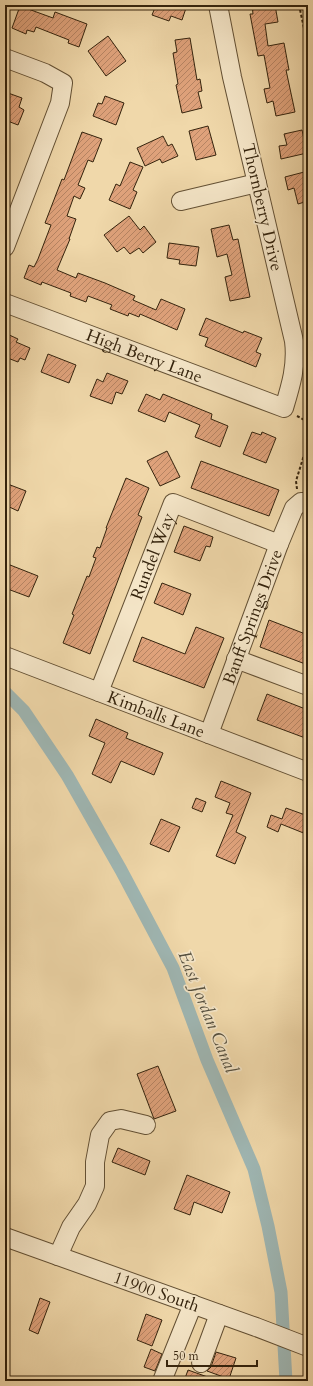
<svg xmlns="http://www.w3.org/2000/svg" width="313" height="1386" viewBox="0 0 313 1386" font-family="Cardo,serif">
<style>
.lines{fill:none;stroke-linecap:round;stroke-linejoin:round}
.canal{stroke:#9fb7b4;stroke-width:13}
.building{fill:url(#building-hatch);stroke:#34230d}
.minor-casing{stroke:#635034;stroke-width:20}
.path{stroke:#34230d;stroke-width:2;stroke-dasharray:3 2;stroke-linecap:butt}
.minor{stroke:#f5e6c8;stroke-width:18}
.labels{text-anchor:middle;stroke-width:3.5;stroke-linejoin:round;paint-order:stroke}
.street-label{font-size:17px;fill:#34230d;stroke:#f5e6c8}
.water-label{font-size:18px;font-style:italic;fill:#544f3f;stroke:#f5e6c8}
</style>
<defs>
<pattern id="building-hatch" width="6" height="6" patternUnits="userSpaceOnUse"><rect width="6" height="6" fill="#dfa27b"/><path d="M-1 1l2-2M0 6l6-6M5 7l2-2" fill="none" stroke="#b68463"/></pattern>
</defs>
<rect width="100%" height="100%" fill="#f0d8aa"/>
<filter id="stains"><feTurbulence type="fractalNoise" baseFrequency=".005" numOctaves="4"/><feColorMatrix values="0 0 0 0 .2 0 0 0 0 .09 0 0 0 0 .02 0 0 0 .5 -.17"/></filter>
<radialGradient id="worn" r=".72"><stop offset=".6" stop-color="#630" stop-opacity="0"/><stop offset="1" stop-color="#630" stop-opacity=".3"/></radialGradient>
<g class="lines">
<path class="canal" d="M5,692L24,711L67,775L121,870L173,968L207,1060L254,1169L268,1226L281,1292L286,1381"/>
</g>
<g class="building">
<path d="M156,5H179L186,8L182,20L171,16L169,21L152,15Z"/>
<path d="M252,5H275L278,22L265,24L268,46L284,43L289,70H286L295,112L276,116L273,101L267,103L264,89L270,88L264,55L258,56L250,14H253Z"/>
<path d="M20,6L53,18L55,12L87,24L79,47L68,43L69,40L36,27L34,32L27,30L26,34L12,28Z"/>
<path d="M108,36L126,61L106,76L88,51Z"/>
<path d="M190,38L197,80L200,79L202,91L198,92L202,108L182,113L176,85L178,84L173,53L177,52L175,40Z"/>
<path d="M8,93L22,98L19,107L24,110L18,125L5,120V101Z"/>
<path d="M105,96L124,103L116,125L93,116L98,103L102,104Z"/>
<path d="M208,126L216,155L196,160L189,131Z"/>
<path d="M302,130L307,153L281,159L279,146L287,145L284,134Z"/>
<path d="M82,132L102,139L93,162L88,160L78,185L85,188L80,199L74,196L67,216L76,219L69,239H70L57,270L76,278L78,273L105,283L135,296L133,300L156,310L161,299L185,309L177,330L140,314L139,317L129,313L128,316L110,309L112,305L88,296L86,302L70,296L71,293L42,282L41,285L24,278L29,265L34,267L38,259L51,225L45,223L62,179L64,180Z"/>
<path d="M163,136L168,146L172,144L178,156L162,163L160,159L145,166L137,148Z"/>
<path d="M130,162L143,167L133,190L137,192L130,209L109,200L116,184L120,186Z"/>
<path d="M308,171V201L298,204L294,188L288,190L285,177Z"/>
<path d="M129,216L140,230L144,226L156,242L143,253L139,248L130,254L124,247L117,252L104,235Z"/>
<path d="M229,225L233,240L238,239L250,297L230,301L225,277L232,275L227,254L217,257L211,229Z"/>
<path d="M169,243L199,247L196,266L179,264L180,260L167,258Z"/>
<path d="M206,318L243,333L244,331L262,338L256,352L261,354L256,367L205,346L208,338L199,335Z"/>
<path d="M5,333L18,339L16,342L30,348L25,360L20,358L18,362L5,357Z"/>
<path d="M48,354L76,365L69,383L41,372Z"/>
<path d="M107,373L128,381L122,394L116,392L112,404L90,396L97,379L103,382Z"/>
<path d="M146,394L160,400L163,394L212,414L211,419L228,426L220,447L195,437L200,425L169,412L165,422L138,411Z"/>
<path d="M252,432L261,435L262,432L276,438L266,463L243,454Z"/>
<path d="M167,451L180,477L160,486L147,461Z"/>
<path d="M201,461L279,490L269,516L191,488Z"/>
<path d="M126,478L149,488L138,515L142,517L90,654L63,643L74,615L72,614L87,576L89,577L96,558L93,557L97,547L100,548L107,528H106Z"/>
<path d="M5,483L26,491L18,511L5,505Z"/>
<path d="M184,526L213,537L210,547L206,546L200,561L174,552Z"/>
<path d="M5,563L38,576L29,597L5,588Z"/>
<path d="M162,583L191,594L183,615L154,603Z"/>
<path d="M269,620L308,635V665L260,647Z"/>
<path d="M196,627L224,638L204,688L133,661L142,637L185,654Z"/>
<path d="M267,694L308,710V739L257,720Z"/>
<path d="M96,719L128,733L126,738L163,753L154,775L121,761L111,783L92,774L105,743L89,736Z"/>
<path d="M221,781L251,793L236,832L246,837L235,864L216,856L233,815L226,813L230,803L215,797Z"/>
<path d="M196,798L206,802L202,812L192,808Z"/>
<path d="M286,808L308,816V828L306,834L281,824L278,832L267,827L271,815L282,819Z"/>
<path d="M161,819L180,827L169,852L150,844Z"/>
<path d="M158,1066L176,1111L154,1119L137,1074Z"/>
<path d="M118,1148L150,1161L145,1175L112,1162Z"/>
<path d="M187,1175L230,1192L222,1213L194,1202L190,1215L174,1209Z"/>
<path d="M40,1298L50,1302L38,1334L29,1330Z"/>
<path d="M146,1314L162,1320L152,1346L137,1340Z"/>
<path d="M151,1349L162,1354L155,1371L144,1367Z"/>
<path d="M216,1352L236,1358L229,1379L207,1371L211,1367Z"/>
<path d="M188,1370L216,1380V1381H184Z"/>
</g>
<g class="lines">
<defs>
<g id="minor">
<path d="M5,58L45,73L63,83L60,103L5,247"/>
<path d="M181,201L257,183"/>
<path id="s1" d="M5,303L284,408C291,385 297,365 294,341L232,77L218,5"/>
<path id="s2" d="M5,656L308,772"/>
<path d="M236,659L308,686"/>
<path id="s3" d="M99,692L173,503L279,544"/>
<path id="s4" d="M209,734L279,544L294,508L301,502H308"/>
<path id="s5" d="M5,1237L256,1327L308,1347"/>
<path d="M58,1256L71,1227L87,1204L95,1186V1162L100,1135L110,1121L121,1119L146,1125"/>
<path d="M201,1363L219,1314"/>
<path d="M162,1381L193,1304"/>
</g>
</defs>
<use href="#minor" class="minor-casing"/>
<g class="path">
<path d="M299,5L308,47"/>
<path d="M297,416L308,422V424"/>
<path d="M297,489L296,481L308,442"/>
</g>
<use href="#minor" class="minor"/>
</g>
<g class="labels">
<g class="street-label">
<text transform="translate(263 207) rotate(77)" y="6">Thornberry Drive</text>
<text dy="6" stroke="none"><textPath href="#s1" startOffset="149">High Berry Lane</textPath></text>
<text dy="6" stroke="none"><textPath href="#s3" startOffset="146">Rundel Way</textPath></text>
<text dy="6" stroke="none"><textPath href="#s4" startOffset="125">Banff Springs Drive</textPath></text>
<text dy="6" stroke="none"><textPath href="#s2" startOffset="162">Kimballs Lane</textPath></text>
<text dy="6" stroke="none"><textPath href="#s5" startOffset="161">11900 South</textPath></text>
</g>
<g class="water-label">
<text transform="translate(208 1012) rotate(68)" y="6">East Jordan Canal</text>
</g>
</g>
<rect width="313" height="1386" fill="none" stroke="#f0d8aa" stroke-width="20"/>
<rect x="6" y="6" width="301" height="1374" fill="none" stroke="#34230d" stroke-width="2"/>
<rect x="10" y="10" width="293" height="1366" fill="none" stroke="#34230d"/>
<path d="M167 1360v6h90v-6" fill="none" stroke="#34230d" stroke-width="2"/>
<text x="173" y="1360" font-size="12" fill="#34230d" stroke="#f5e6c8" stroke-width="3" paint-order="stroke">50 m</text>
<rect width="100%" height="100%" filter="url(#stains)"/>
<rect width="100%" height="100%" fill="url(#worn)"/>
</svg>
